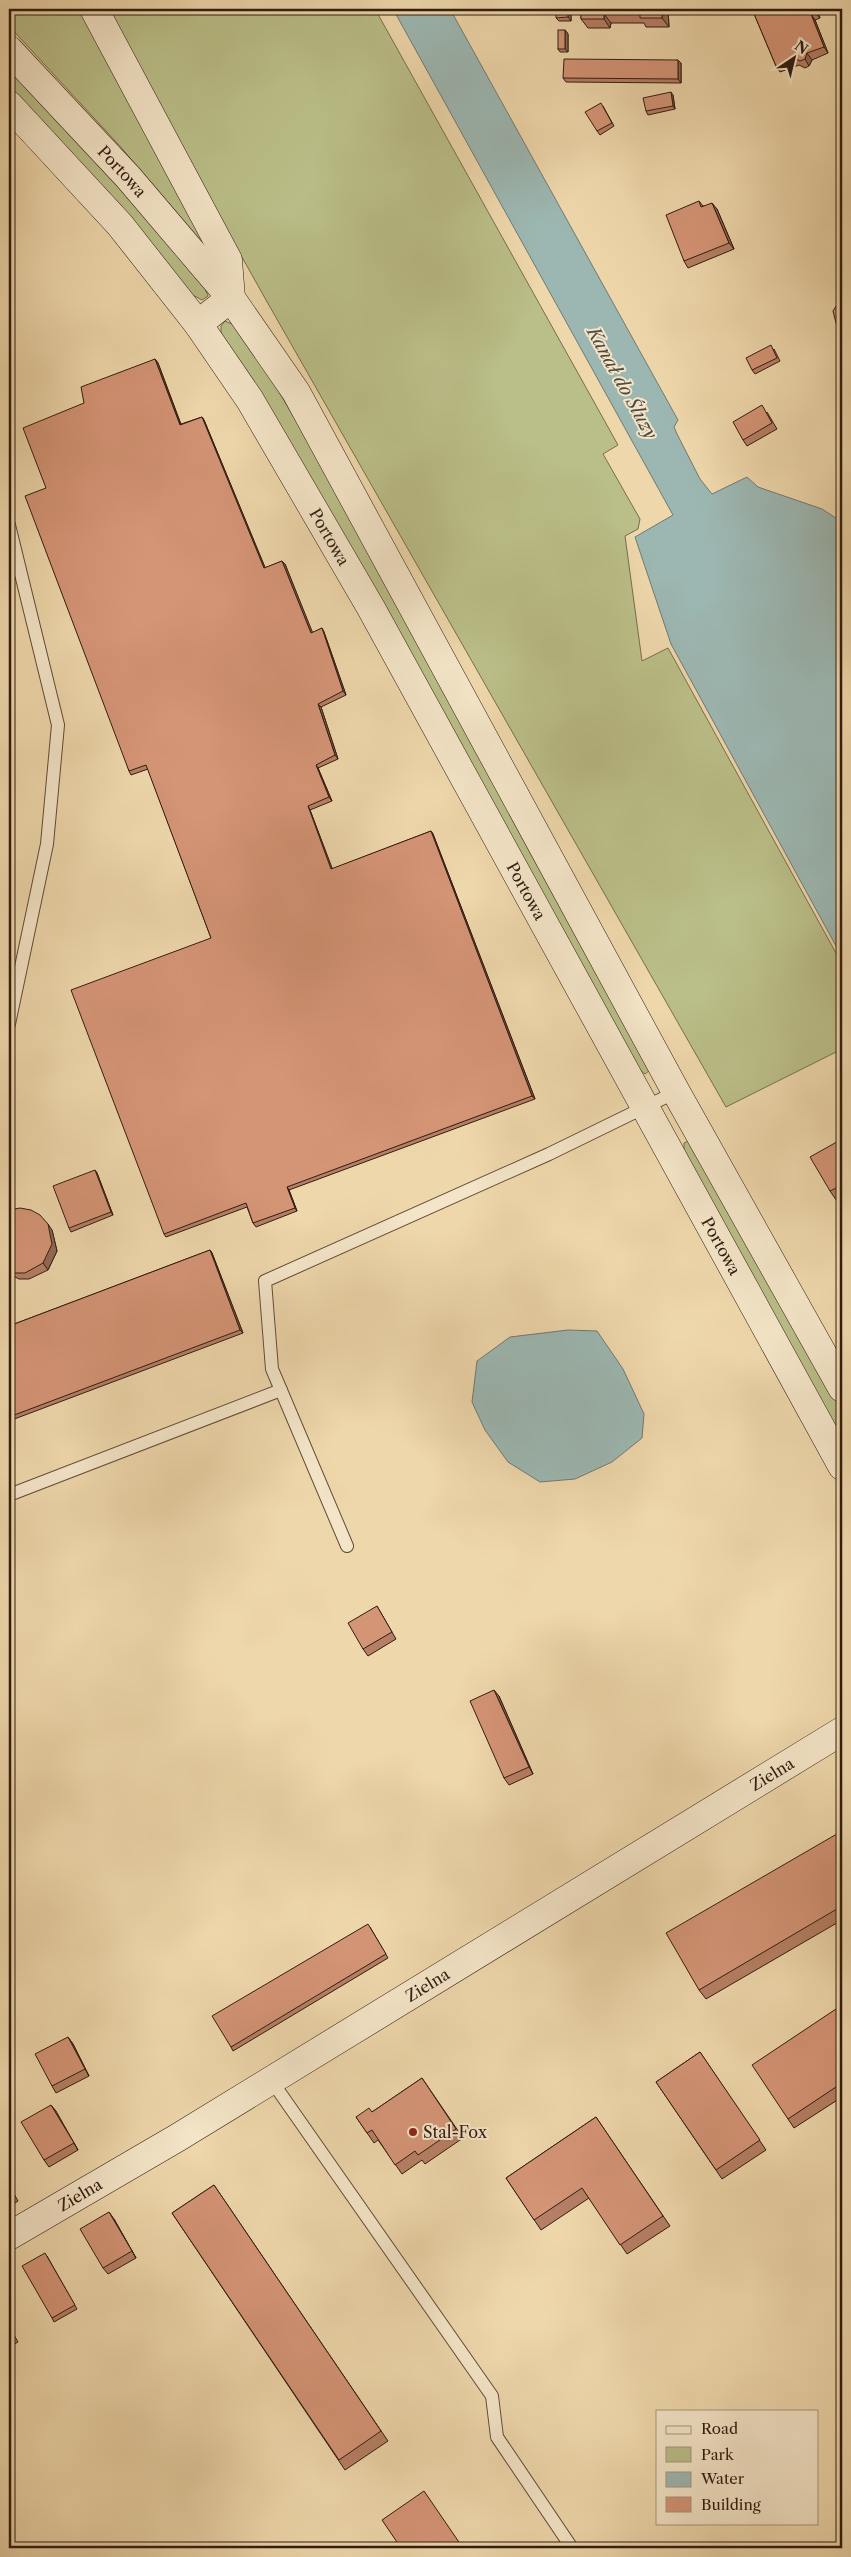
<svg xmlns="http://www.w3.org/2000/svg" width="851" height="2557" viewBox="0 0 851 2557" font-family="'Libre Caslon Text',serif">
<style>
.green{fill:#babe88;stroke:#766d4c}
.water{fill:#9cb7b2;stroke:#717972}
.lines{fill:none;stroke-linecap:round;stroke-linejoin:round}
.lane-casing{stroke:#604b38;stroke-width:14}
.secondary-casing{stroke:#311c11;stroke-width:29}
.lane{stroke:#f4e5c8;stroke-width:12}
.secondary{stroke:#f4e5c8;stroke-width:28}
.wall{fill:#b67f65;stroke:#311c11}
.shaded-wall{fill:#946853;stroke:#311c11}
.building{fill:#d49476;stroke:#311c11}
.poi-dot{fill:#8f2418;stroke:#f4e5c8;stroke-width:2}
.labels{text-anchor:middle;stroke-width:4;stroke-linejoin:round;paint-order:stroke}
.street-label{font-size:16px;fill:#311c11;stroke:#f4e5c8}
.poi-label{font-size:16px;fill:#311c11;stroke:#f4e5c8;text-anchor:start}
.water-label{font-size:18px;font-style:italic;fill:#514a41;stroke:#f4e5c8}
</style>
<rect width="100%" height="100%" fill="#eed7ab"/>
<filter id="stains"><feTurbulence type="fractalNoise" baseFrequency=".004" numOctaves="4"/><feColorMatrix values="0 0 0 0 .2 0 0 0 0 .09 0 0 0 0 .02 0 0 0 .5 -.17"/></filter>
<radialGradient id="worn" r=".72"><stop offset=".6" stop-color="#630" stop-opacity="0"/><stop offset="1" stop-color="#630" stop-opacity=".3"/></radialGradient>
<g class="green">
<path d="M9,9H80L204,235L203,243L118,144L9,26Z"/>
<path d="M103,9H375L618,445L603,454L640,519L638,529L625,536L642,661L668,648L842,964V1049L726,1107L266,300Z"/>
<path d="M9,66L108,170L203,284L208,296L202,300L191,294L98,182L9,87Z"/>
<path d="M225,321L234,325L263,365L334,485L650,1070L645,1074L638,1068L221,334V326Z"/>
<path d="M690,1140L699,1148L842,1408V1442L684,1153V1143Z"/>
</g>
<g class="water">
<path d="M393,9H450L678,420L674,427L677,434L700,479L712,494L747,477L758,487L822,509L842,522V957L671,644L635,537L673,515Z"/>
<path d="M568,1330L597,1331L623,1369L644,1414L642,1438L612,1462L575,1479L540,1482L508,1462L485,1430L472,1402L477,1361L510,1337Z"/>
</g>
<g class="lines">
<defs>
<g id="lane">
<path d="M9,525L58,725L47,844L9,1024"/>
<path d="M9,1495L281,1390"/>
<path d="M347,1546L272,1369L265,1281L549,1154L676,1092"/>
<path d="M271,2080L492,2396L497,2437L572,2548"/>
</g>
<g id="secondary">
<path d="M94,9L228,260L231,298L198,324"/>
<path id="s1" d="M9,50L128,177L231,298L296,392L676,1092L842,1388"/>
<path id="s2" d="M9,105L120,225L198,324L250,400L371,608L842,1466"/>
<path id="s3" d="M9,2236L177,2138L842,1731"/>
</g>
</defs>
<use href="#lane" class="lane-casing"/>
<use href="#secondary" class="secondary-casing"/>
<use href="#lane" class="lane"/>
<use href="#secondary" class="secondary"/>
</g>
<g class="wall">
<path d="M571,9V21H559L556,18Z"/>
<path d="M581,9H668L669,27H646L644,23H611L610,28H588L581,19Z"/>
<path d="M752,9H816L820,18L815,20L828,53L812,60L809,66L805,68L799,65L780,72L776,66Z"/>
<path d="M565,30L568,34V52H560L558,49Z"/>
<path d="M678,60L681,63V83L566,82L563,78Z"/>
<path d="M673,95L675,109L648,115L646,111Z"/>
<path d="M603,106L614,126L600,135L597,131Z"/>
<path d="M699,201L703,206L717,209L734,249L688,268L684,261Z"/>
<path d="M774,349L780,361L755,374L752,370Z"/>
<path d="M155,359L158,363L181,424L202,417L204,420L265,568L282,561L285,564L312,633L322,628L324,632L346,695L321,707L338,759L318,768L332,801L310,810L332,869L431,831L433,834L535,1099L289,1190L297,1211L256,1227L253,1223L247,1207L166,1237L164,1234L211,938L148,769L131,775L129,771L46,488L84,403Z"/>
<path d="M767,412L777,429L747,446L743,440Z"/>
<path d="M842,1139V1206L841,1207L830,1191Z"/>
<path d="M95,1170L97,1173L113,1215L71,1232L69,1228Z"/>
<path d="M9,1210L52,1230L57,1251L48,1270L29,1279H19L9,1274Z"/>
<path d="M210,1250L212,1253L243,1333L9,1421V1326Z"/>
<path d="M377,1606L396,1639L368,1656L363,1649Z"/>
<path d="M499,1696L533,1774L509,1785L504,1778Z"/>
<path d="M842,1831V1920L706,1999L699,1990Z"/>
<path d="M370,1927L388,1958L233,2051L231,2047Z"/>
<path d="M842,2005V2097L794,2128L788,2119Z"/>
<path d="M68,2037L73,2044L89,2076L56,2093L52,2086Z"/>
<path d="M700,2052L766,2150L722,2179L656,2082Z"/>
<path d="M422,2078L463,2138L425,2164L422,2160L402,2174L378,2140L374,2143L356,2117L372,2112Z"/>
<path d="M51,2105L78,2150L49,2167L44,2160Z"/>
<path d="M596,2117L670,2226L627,2254L589,2198L541,2230L506,2178Z"/>
<path d="M9,2185L18,2201L9,2207Z"/>
<path d="M214,2185L388,2441L345,2470L172,2213Z"/>
<path d="M114,2219L136,2258L108,2274L103,2268Z"/>
<path d="M47,2256L77,2309L54,2322L52,2318Z"/>
<path d="M9,2326L18,2342L9,2347Z"/>
</g>
<g class="shaded-wall">
<path d="M568,9H571V21L568,17Z"/>
<path d="M662,9H668L669,27L662,18Z"/>
<path d="M814,9H816L820,18L815,12Z"/>
<path d="M604,14L611,23L610,28L604,19Z"/>
<path d="M811,14L815,20L828,53L824,47Z"/>
<path d="M565,30L568,34V52L565,49Z"/>
<path d="M807,53L812,60L809,66L805,59Z"/>
<path d="M678,60L681,63V83L678,79Z"/>
<path d="M671,92L673,95L675,109L673,106Z"/>
<path d="M712,203L717,209L734,249L729,243Z"/>
<path d="M155,359L158,363L182,428L180,425Z"/>
<path d="M202,417L204,420L267,572L264,568Z"/>
<path d="M282,561L285,564L314,636L311,633Z"/>
<path d="M322,628L324,632L346,695L343,691Z"/>
<path d="M318,704L321,707L338,759L335,755Z"/>
<path d="M316,765L318,768L332,801L329,797Z"/>
<path d="M308,806L310,810L334,873L331,869Z"/>
<path d="M431,831L433,834L535,1099L532,1096Z"/>
<path d="M95,1170L97,1173L113,1215L111,1212Z"/>
<path d="M287,1187L289,1190L297,1211L295,1208Z"/>
<path d="M48,1224L52,1230L57,1251L48,1270L43,1263Z"/>
<path d="M210,1250L212,1253L243,1333L240,1330Z"/>
<path d="M494,1690L499,1696L533,1774L529,1767Z"/>
<path d="M68,2037L73,2044L89,2076L85,2069Z"/>
<path d="M51,2105L56,2111L78,2150L74,2143Z"/>
<path d="M109,2212L114,2219L136,2258L132,2251Z"/>
</g>
<g class="building">
<path d="M556,9H568V17L556,18Z"/>
<path d="M581,9H662V18H640V14H604V19H581Z"/>
<path d="M752,9H814L815,12L811,14L824,47L807,53L805,59L800,61L794,58L776,66Z"/>
<rect x="558" y="30" width="7" height="19"/>
<path d="M564,59L678,60V79L563,78Z"/>
<path d="M671,92L673,106L646,111L643,98Z"/>
<path d="M601,103L612,123L597,131L585,112Z"/>
<path d="M699,201L701,207L712,203L729,243L684,261L666,215Z"/>
<path d="M842,299V333L836,323L833,311L840,300Z"/>
<path d="M771,345L777,358L752,370L746,358Z"/>
<path d="M155,359L180,425L202,417L264,568L282,561L311,633L322,628L343,691L318,704L335,755L316,765L329,797L308,806L331,869L431,831L532,1096L287,1187L295,1208L253,1223L246,1203L164,1234L71,990L211,938L146,765L129,771L25,496L46,488L23,428L84,403L81,387Z"/>
<path d="M762,405L772,423L743,440L733,422Z"/>
<path d="M842,1139V1185L830,1191L810,1157Z"/>
<path d="M95,1170L111,1212L69,1228L53,1186Z"/>
<path d="M20,1208L31,1210L40,1215L48,1224L52,1244L43,1263L25,1273H14L9,1270V1210Z"/>
<path d="M210,1250L240,1330L9,1417V1326Z"/>
<path d="M377,1606L392,1632L363,1649L348,1623Z"/>
<path d="M494,1690L529,1767L504,1778L470,1701Z"/>
<path d="M842,1831V1906L699,1990L666,1933Z"/>
<path d="M368,1924L386,1954L231,2047L212,2016Z"/>
<path d="M842,2005V2083L788,2119L752,2065Z"/>
<path d="M68,2037L85,2069L52,2086L35,2054Z"/>
<path d="M700,2052L760,2140L716,2170L656,2082Z"/>
<path d="M422,2078L456,2129L418,2155L415,2151L395,2165L372,2130L367,2133L356,2117L369,2108L372,2112Z"/>
<path d="M51,2105L74,2143L44,2160L21,2122Z"/>
<path d="M596,2117L663,2216L620,2245L582,2188L534,2220L506,2178Z"/>
<path d="M214,2185L381,2431L339,2460L172,2213Z"/>
<path d="M9,2187L13,2195L9,2197Z"/>
<path d="M109,2212L132,2251L103,2268L80,2229Z"/>
<path d="M45,2253L75,2305L52,2318L22,2266Z"/>
<path d="M9,2327L13,2335L9,2338Z"/>
<path d="M424,2491L463,2548H401L382,2520Z"/>
</g>
<circle class="poi-dot" cx="413" cy="2132" r="5"/>
<g class="labels">
<g class="street-label">
<text dy="6" stroke="none"><textPath href="#s1" startOffset="166">Portowa</textPath></text>
<text dy="6" stroke="none"><textPath href="#s2" startOffset="540">Portowa</textPath></text>
<text dy="6" stroke="none"><textPath href="#s2" startOffset="945">Portowa</textPath></text>
<text dy="6" stroke="none"><textPath href="#s2" startOffset="1350">Portowa</textPath></text>
<text dy="6" stroke="none"><textPath href="#s3" startOffset="892">Zielna</textPath></text>
<text dy="6" stroke="none"><textPath href="#s3" startOffset="488">Zielna</textPath></text>
<text dy="6" stroke="none"><textPath href="#s3" startOffset="82">Zielna</textPath></text>
</g>
<g class="poi-label">
<text x="423" y="2138">Stal-Fox</text>
</g>
<g class="water-label">
<text transform="translate(622 383) rotate(61)" y="6">Kanał do Śluzy</text>
</g>
</g>
<rect width="851" height="2557" fill="none" stroke="#eed7ab" stroke-width="30"/>
<rect x="10" y="10" width="831" height="2537" fill="none" stroke="#311c11" stroke-width="2.5"/>
<rect x="15" y="15" width="821" height="2527" fill="none" stroke="#311c11"/>
<rect x="656" y="2410" width="162" height="115" fill="#f4e5c8" stroke="#a6957f"/>
<rect x="666" y="2426" width="25" height="8" fill="#f4e5c8" stroke="#a6957f"/>
<text x="701" y="2434" font-size="15" fill="#311c11">Road</text>
<rect x="666" y="2447" width="25" height="15" fill="#babe88" stroke="#a6957f"/>
<text x="701" y="2460" font-size="15" fill="#311c11">Park</text>
<rect x="666" y="2472" width="25" height="15" fill="#9cb7b2" stroke="#a6957f"/>
<text x="701" y="2484" font-size="15" fill="#311c11">Water</text>
<rect x="666" y="2497" width="25" height="15" fill="#d49476" stroke="#a6957f"/>
<text x="701" y="2510" font-size="15" fill="#311c11">Building</text>
<g transform="translate(794 58) rotate(35)" stroke="#f4e5c8" stroke-width="4" paint-order="stroke">
<path d="M0-4L9 19L0 12L-9 19Z" fill="#311c11"/>
<text y="-8" font-size="14" font-weight="bold" text-anchor="middle" fill="#311c11">N</text>
</g>
<rect width="100%" height="100%" filter="url(#stains)"/>
<rect width="100%" height="100%" fill="url(#worn)"/>
</svg>
